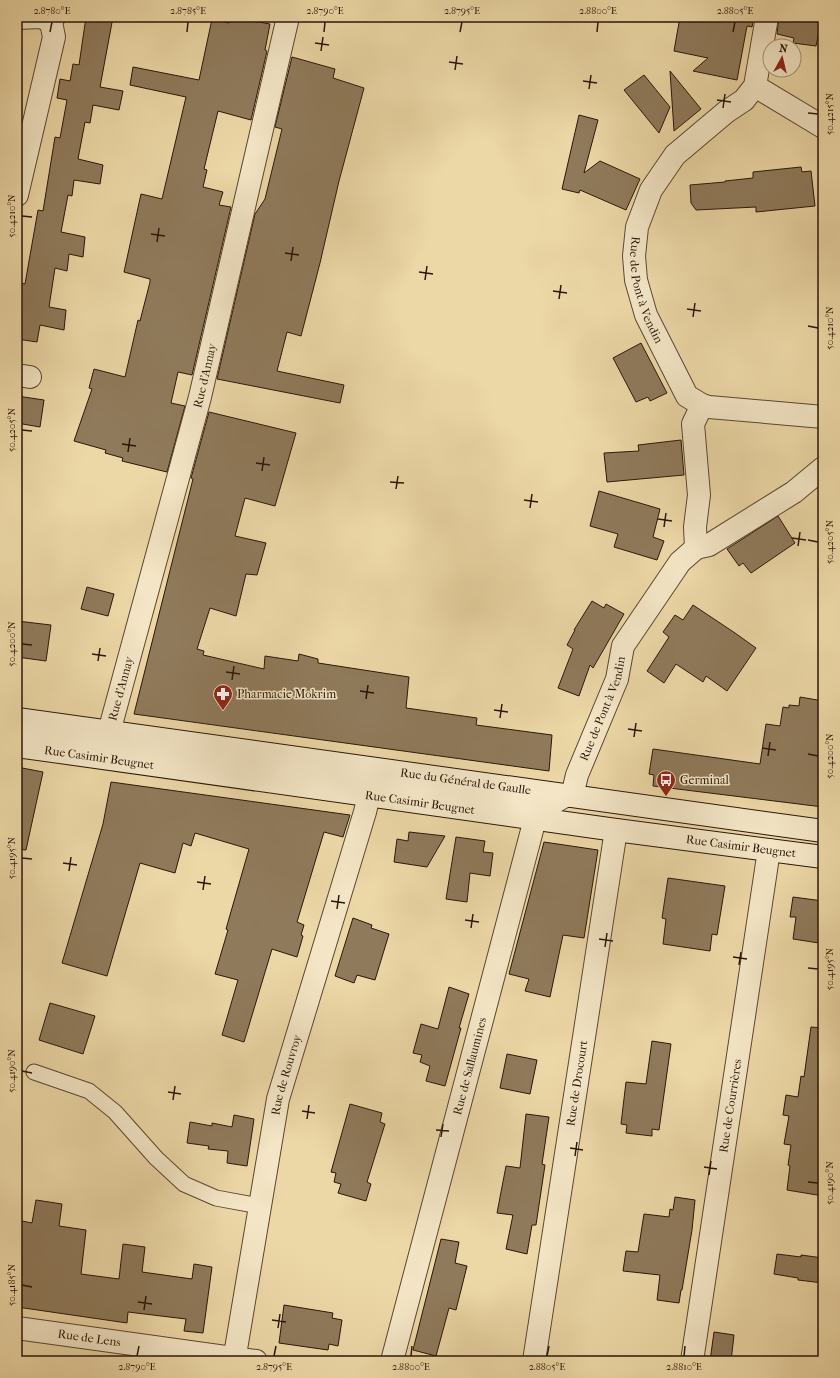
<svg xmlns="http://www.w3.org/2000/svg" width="840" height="1378" viewBox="0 0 840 1378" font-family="'IM FELL French Canon',serif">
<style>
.building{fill:#8f7a5b;stroke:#2b160a}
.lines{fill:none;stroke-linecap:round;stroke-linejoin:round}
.service-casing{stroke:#5b4631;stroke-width:17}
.minor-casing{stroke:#5b4631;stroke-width:24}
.secondary-casing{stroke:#2b160a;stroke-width:24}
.service{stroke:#f3e5c5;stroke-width:15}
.minor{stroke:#f3e5c5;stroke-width:22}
.secondary{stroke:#f3e5c5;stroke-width:22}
.ticks{fill:none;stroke:#2b160a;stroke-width:1.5}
.labels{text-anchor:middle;stroke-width:3;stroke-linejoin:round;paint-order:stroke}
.street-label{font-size:12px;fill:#2b160a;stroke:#f3e5c5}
.poi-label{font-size:12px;fill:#2b160a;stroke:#f3e5c5;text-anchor:start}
.neatline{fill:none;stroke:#2b160a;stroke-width:1.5}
.ticks-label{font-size:10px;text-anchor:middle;fill:#2b160a}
</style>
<rect width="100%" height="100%" fill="#ecd7a6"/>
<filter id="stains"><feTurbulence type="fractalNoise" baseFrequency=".005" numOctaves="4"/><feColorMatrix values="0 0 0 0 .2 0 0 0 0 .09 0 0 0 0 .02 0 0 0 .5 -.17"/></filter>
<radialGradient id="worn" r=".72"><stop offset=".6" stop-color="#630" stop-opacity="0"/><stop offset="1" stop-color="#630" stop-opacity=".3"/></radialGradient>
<g class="building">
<path d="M86,17H113L100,87L123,91L119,110L93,105L90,123L85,122L78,159L103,165L100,184L74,180L72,196L68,195L61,232L85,237L83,257L69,254L67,271L55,268L49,307L66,310L64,330L40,325L37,342L17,339V305L21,283L25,284L38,210L43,211L55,137L60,138L67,100L57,98L60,79L70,81L73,64L79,65Z"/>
<path d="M231,17L270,24L265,50L267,51L251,120L218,111L204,169L207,170L203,187L223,192L219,205L231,207L192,375L178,372L171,403L185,406L167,472L122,461L123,458L105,453L106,450L74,441L92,389L89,388L94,369L125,377L138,320L140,321L150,282V279L124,272L141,194L162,199L186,97L130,85L133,67L199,80L212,19L229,23Z"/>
<path d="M680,17H754L752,27L747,26L737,80L693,71L708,58L674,51Z"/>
<path d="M779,17H822L816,46L793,43L794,38L777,34Z"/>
<path d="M292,57L335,69L333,78L364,88L339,181L320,263L301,336L287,332L277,371L344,385L340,403L217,379L255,214L265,199L282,129L275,127Z"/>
<path d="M670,71L701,109L674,131Z"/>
<path d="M644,75L670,107L659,133L624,90Z"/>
<path d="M579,115L598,120L584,173L600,161L640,179L626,210L580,190L579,193L562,189Z"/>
<path d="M801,167L802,172L811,171L815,206L756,212V207L696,210L691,203L690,185L725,182V181L753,178V172Z"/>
<path d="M641,343L667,393L650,401L648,397L636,402L613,358Z"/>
<path d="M17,396L44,400L40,427L17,423Z"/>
<path d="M209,412L296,433L275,506L245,498L235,536L266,543L257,575L246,574L236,616L210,608L197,649L204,651L203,655L264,669L265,656L298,661L299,654L318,659V663L409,677L406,708L477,718L476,725L552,735L549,771L134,714L193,479L191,478Z"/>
<path d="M681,440L684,475L607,482L604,453L639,451L638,445Z"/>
<path d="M599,491L660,509L653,537L664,541L657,560L614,547L618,534L590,526Z"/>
<path d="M778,516L795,543L751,573L743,563L739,566L727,549Z"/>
<path d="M87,587L114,594L108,616L81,609Z"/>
<path d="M592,601L604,608L606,604L624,614L593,668L590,665L579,696L558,688L573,649L567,645L575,630H574Z"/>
<path d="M693,605L735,633L756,648L727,691L706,676L703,682L676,664L664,683L647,671L669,637L663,632L675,615L683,620Z"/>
<path d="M17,621L51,625L46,661L17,657Z"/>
<path d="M800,697L823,701V807L653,786L654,775L649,774L653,749L760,764L766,724L780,726L783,707L789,708V705L799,706Z"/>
<path d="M17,767L43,772L26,850L17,849Z"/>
<path d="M111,782L350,815L343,837L324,832L297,922L304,925L301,935L303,936L297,957L272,949L244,1042L222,1035L238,980L215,974L228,930L226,929L249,849L195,833L191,846L183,843L175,873L140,863L107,976L62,963L103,824Z"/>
<path d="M409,832L445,836L427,867L394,862L397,839L408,841Z"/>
<path d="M456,837L485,841L483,852L493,853L490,876L470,873L467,902L446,899Z"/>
<path d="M544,842L598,850L584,938L563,935L550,997L525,991L529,979L509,974Z"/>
<path d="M668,878L725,886L717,935L712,934L710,951L663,944L666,919L662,918Z"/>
<path d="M793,897L823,901V921L819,943L793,939L796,917H790Z"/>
<path d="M353,918L372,925L371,928L389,934L375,980L357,975L354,983L335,976Z"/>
<path d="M449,987L469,994L459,1028H461L445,1086L426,1081L430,1066L420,1062L422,1055L413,1053L421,1024L438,1029Z"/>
<path d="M50,1003L95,1016L83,1054L39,1040Z"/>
<path d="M811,1027L823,1028V1135L818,1172H823V1196L787,1190L790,1166L788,1165L791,1145L784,1144L789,1116L783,1115L786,1095L798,1097L801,1076L804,1077Z"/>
<path d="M652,1041L671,1044L659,1130L652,1129V1136L626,1133L627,1125L621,1124L626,1082L646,1084Z"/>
<path d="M507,1054L537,1060L530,1094L500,1088Z"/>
<path d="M350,1104L382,1113L380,1122L385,1124L367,1182L371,1184L366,1201L338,1193L341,1184L334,1182L336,1173L331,1172Z"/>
<path d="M526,1114L549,1117L542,1164L545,1165L536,1225H532L527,1254L506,1249L513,1215L497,1213L506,1166L520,1168Z"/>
<path d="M234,1115L254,1119L247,1166L227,1163L228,1151L208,1149L209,1146L187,1143L190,1122L212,1126V1123L232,1127Z"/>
<path d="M675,1197L695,1200L692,1230L682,1290H681L679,1303L657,1300L660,1275L623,1271L626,1251L638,1252L644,1214L669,1217L670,1209L673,1210Z"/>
<path d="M36,1200L62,1204L59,1226L86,1230L81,1274L119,1279L123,1244L145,1247L142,1272L192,1279L194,1264L212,1267L203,1333L184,1331L186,1319L128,1312L127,1323L17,1307V1220L32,1223Z"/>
<path d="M441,1239L459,1242L455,1263L467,1266L456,1310L449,1308L436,1356L413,1350Z"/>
<path d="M777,1254L801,1257V1255L823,1258V1283L798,1280V1278L774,1274Z"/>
<path d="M284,1305L333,1313L332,1318L342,1320L338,1346L329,1344L328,1350L279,1343Z"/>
<path d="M714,1332L734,1335L731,1361H710Z"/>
</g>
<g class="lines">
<defs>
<g id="service">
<path d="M17,733L555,806L572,796"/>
<path d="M34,1072L89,1091L115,1112L156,1158L184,1184L216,1198L260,1206"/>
</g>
<g id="minor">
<path id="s1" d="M767,17L755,86L744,100L726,112L675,155L651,190L637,227L634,256L636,280L646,315L687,396L702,405L709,407L823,417"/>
<path d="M17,18L41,17L51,22"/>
<path d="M755,86L823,127"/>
<path d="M17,195L54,37L51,22L54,17"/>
<path d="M17,375L30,377"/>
<path d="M696,548L709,545L794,492L823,468"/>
<path id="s2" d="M109,732L200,397L288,17"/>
<path id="s3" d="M572,796L577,775L617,679L623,646L680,562L696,548L695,527L699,495L693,424L702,405"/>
<path id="s4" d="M17,1328L256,1361"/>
<path id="s5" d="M234,1361L278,1099L365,812L369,795"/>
<path id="s6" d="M392,1361L535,819"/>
<path id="s7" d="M534,1361L616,830"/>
<path id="s8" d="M692,1361L769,850"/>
</g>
<g id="secondary">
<path id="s9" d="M17,719L823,831"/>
<path id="s10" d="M17,746L616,830L823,857"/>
</g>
</defs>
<use href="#service" class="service-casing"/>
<use href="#minor" class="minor-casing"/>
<use href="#secondary" class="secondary-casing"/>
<use href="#service" class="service"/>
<use href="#minor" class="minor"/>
<use href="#secondary" class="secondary"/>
</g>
<path class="ticks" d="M50,32L52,22M187,32L188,22M324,32L325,22M460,32L462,22M597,32L598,22M733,32L735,22M315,43L329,45M321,51L323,37M449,62L463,64M455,70L457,56M583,81L597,83M589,89L591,75M717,100L731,102M723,108L725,94M808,113L818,114M22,216L32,217M151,234L165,236M157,242L159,228M285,253L299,255M291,261L293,247M419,272L433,274M425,280L427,266M553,291L567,293M559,299L561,285M687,309L701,311M693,317L695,303M808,326L818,328M22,430L32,431M122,444L136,446M128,452L130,438M256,463L270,465M262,471L264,457M390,482L404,483M396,489L398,476M524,500L538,502M530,508L532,494M658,519L672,521M664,527L666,513M792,538L806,540M808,540L818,542M798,546L800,532M22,644L32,645M92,654L106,656M98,661L100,648M226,672L240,674M232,680L234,666M360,691L374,693M366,699L368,685M494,710L508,712M500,718L502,704M628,729L642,731M634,737L636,723M762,748L776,750M808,754L818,756M768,756L770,742M22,858L32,859M63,863L77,865M69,871L71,857M197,882L211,884M203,890L205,876M331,901L345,903M337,909L339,895M465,920L479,922M471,928L473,914M599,939L613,941M605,947L607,933M733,957L747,959M739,965L741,952M808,968L818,969M22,1071L32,1073M168,1092L181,1094M173,1100L175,1086M302,1111L315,1113M307,1119L309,1105M436,1130L449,1131M441,1137L443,1124M570,1148L583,1150M575,1156L577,1142M704,1167L717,1169M709,1175L711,1161M808,1182L818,1183M22,1285L32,1287M138,1302L152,1304M144,1310L146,1296M272,1320L286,1322M278,1328L280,1314M137,1356L139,1346M274,1356L276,1346M411,1356L412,1346M547,1356L549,1346M684,1356L685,1346"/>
<defs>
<symbol id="pharmacy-pin" viewBox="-11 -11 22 30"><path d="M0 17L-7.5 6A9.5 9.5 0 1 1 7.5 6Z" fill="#8f2418" stroke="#f3e5c5"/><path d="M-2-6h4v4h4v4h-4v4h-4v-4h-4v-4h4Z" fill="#fff"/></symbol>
<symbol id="bus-pin" viewBox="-11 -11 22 30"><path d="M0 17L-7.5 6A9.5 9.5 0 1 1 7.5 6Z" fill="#8f2418" stroke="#f3e5c5"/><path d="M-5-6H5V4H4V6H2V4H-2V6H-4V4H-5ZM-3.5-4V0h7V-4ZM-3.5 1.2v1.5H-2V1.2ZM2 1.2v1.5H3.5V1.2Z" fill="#fff"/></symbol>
</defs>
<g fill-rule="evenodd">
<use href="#pharmacy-pin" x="212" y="683" width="22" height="30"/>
<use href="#bus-pin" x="655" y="769" width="22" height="30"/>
</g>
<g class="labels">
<g class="street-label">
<text dy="4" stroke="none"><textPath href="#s1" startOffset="323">Rue de Pont à Vendin</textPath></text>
<text dy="4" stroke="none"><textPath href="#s2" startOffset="369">Rue d'Annay</textPath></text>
<text dy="4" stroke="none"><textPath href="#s2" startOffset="45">Rue d'Annay</textPath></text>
<text dy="4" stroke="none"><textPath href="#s3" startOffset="93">Rue de Pont à Vendin</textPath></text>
<text dy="4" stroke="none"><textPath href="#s10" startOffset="83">Rue Casimir Beugnet</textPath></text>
<text dy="4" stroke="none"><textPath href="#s9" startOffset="453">Rue du Général de Gaulle</textPath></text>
<text dy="4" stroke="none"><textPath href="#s10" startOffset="407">Rue Casimir Beugnet</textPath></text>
<text dy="4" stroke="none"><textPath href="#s10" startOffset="731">Rue Casimir Beugnet</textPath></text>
<text dy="4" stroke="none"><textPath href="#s6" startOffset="305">Rue de Sallaumines</textPath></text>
<text dy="4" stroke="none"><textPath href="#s5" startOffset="291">Rue de Rouvroy</textPath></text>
<text dy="4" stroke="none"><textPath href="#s7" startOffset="281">Rue de Drocourt</textPath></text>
<text dy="4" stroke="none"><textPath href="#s8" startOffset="258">Rue de Courrières</textPath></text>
<text dy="4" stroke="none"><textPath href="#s4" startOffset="73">Rue de Lens</textPath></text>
</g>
<g class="poi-label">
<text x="237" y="698">Pharmacie Mokrim</text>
<text x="680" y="784">Germinal</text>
</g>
</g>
<rect width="840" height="1378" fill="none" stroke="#ecd7a6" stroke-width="44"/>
<g transform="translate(782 58) rotate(8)"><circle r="19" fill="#f3e5c5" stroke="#a3927a"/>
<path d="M0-3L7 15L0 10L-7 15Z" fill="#8f2418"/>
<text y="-6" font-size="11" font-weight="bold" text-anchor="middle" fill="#2b160a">N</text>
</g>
<rect x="22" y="22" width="796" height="1334" class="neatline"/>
<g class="ticks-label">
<text x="52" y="14">2.8780°E</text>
<text x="188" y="14">2.8785°E</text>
<text x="325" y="14">2.8790°E</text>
<text x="462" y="14">2.8795°E</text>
<text x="598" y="14">2.8800°E</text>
<text x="735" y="14">2.8805°E</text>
<text transform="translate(829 114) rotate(-90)" y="4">50.4215°N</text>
<text transform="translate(11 216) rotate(-90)" y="4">50.4210°N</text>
<text transform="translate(829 328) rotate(-90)" y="4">50.4210°N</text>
<text transform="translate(11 430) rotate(-90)" y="4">50.4205°N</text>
<text transform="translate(829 542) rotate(-90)" y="4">50.4205°N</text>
<text transform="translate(11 644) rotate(-90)" y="4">50.4200°N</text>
<text transform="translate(829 756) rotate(-90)" y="4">50.4200°N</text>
<text transform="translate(11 858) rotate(-90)" y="4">50.4195°N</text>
<text transform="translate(829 969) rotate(-90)" y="4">50.4195°N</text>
<text transform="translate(11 1071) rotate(-90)" y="4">50.4190°N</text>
<text transform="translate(829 1183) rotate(-90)" y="4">50.4190°N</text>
<text transform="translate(11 1285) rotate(-90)" y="4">50.4185°N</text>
<text x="137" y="1370">2.8790°E</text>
<text x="274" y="1370">2.8795°E</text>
<text x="411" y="1370">2.8800°E</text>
<text x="547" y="1370">2.8805°E</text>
<text x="684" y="1370">2.8810°E</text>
</g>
<rect width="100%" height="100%" filter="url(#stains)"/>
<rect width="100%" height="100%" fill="url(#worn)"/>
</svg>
